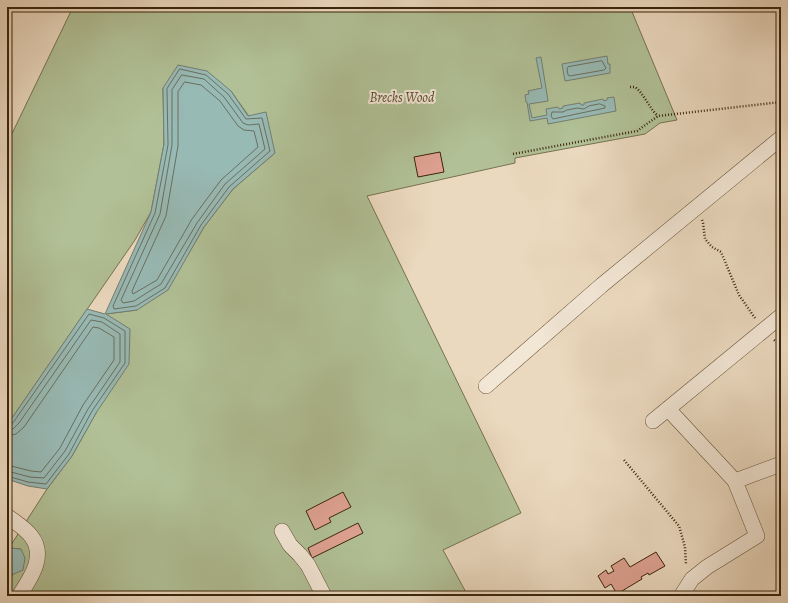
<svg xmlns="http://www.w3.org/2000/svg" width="788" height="603" viewBox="0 0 788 603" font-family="Alegreya,serif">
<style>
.green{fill:#b1c096;stroke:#767250}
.water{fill:#98bab5;stroke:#737e71}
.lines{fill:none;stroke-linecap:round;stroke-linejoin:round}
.shore{stroke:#6a6f60;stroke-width:1}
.building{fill:#dfa292;stroke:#3b240b}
.minor-casing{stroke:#675138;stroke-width:16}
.path{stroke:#3b240b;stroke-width:2.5;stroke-dasharray:1 2;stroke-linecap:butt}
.minor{stroke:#f2e6d5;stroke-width:15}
.labels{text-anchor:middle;stroke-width:4;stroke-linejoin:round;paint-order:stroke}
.park-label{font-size:14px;font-style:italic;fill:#584b2e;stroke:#f2e6d5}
</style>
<rect width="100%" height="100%" fill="#ebd9bf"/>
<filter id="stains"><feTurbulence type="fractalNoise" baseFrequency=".005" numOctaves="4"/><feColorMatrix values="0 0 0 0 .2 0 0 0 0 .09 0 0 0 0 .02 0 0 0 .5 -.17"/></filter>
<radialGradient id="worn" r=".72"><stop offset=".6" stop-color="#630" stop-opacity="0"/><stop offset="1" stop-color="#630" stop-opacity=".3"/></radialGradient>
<path class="green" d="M73,7H630L677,120L660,123L645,134L515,158V163L367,196L521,513L443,550L468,596H7V577L12,576L21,549L9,548L47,489L72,456L96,413L105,314L137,310L187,256L204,227L233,189L275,153L231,91L163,88L164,144L151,212L135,240L12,418L7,423V144Z"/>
<g class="water">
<path d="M607,56L608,64H610V73L565,81L562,64Z"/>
<path d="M541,57L548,101L529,104L532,118L547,115L546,109L558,107L559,109L563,108V106L580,103L581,105H584V103L603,99L604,101L607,100V98L614,97L616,111L548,124L547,118L530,121L527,102H526L525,95L529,94L528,91L542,88L536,58Z"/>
<path d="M178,65L207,71L231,91L248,116L266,112L275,153L233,189L204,227L168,290L137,310L106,314L130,329L129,364L96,413L72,456L47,489L28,486L7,479V423L12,418L87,309L105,314L151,212L164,144L163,88Z"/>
<path d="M9,548L21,549L25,558L23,570L7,577V549Z"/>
</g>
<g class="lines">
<g class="shore">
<path d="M602,61L606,68L604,70L570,76L568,75L567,69L568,67Z"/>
<path d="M180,69L206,75L228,94L246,119L262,118L270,151L229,187L201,225L165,288L136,306L114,309L113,306L155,213L168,145L167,89Z"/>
<path d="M182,75L204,79L224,97L243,123L248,125L259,124L265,149L225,184L197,223L161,284L134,301L123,303L121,300L160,214L172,145V90Z"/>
<path d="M185,82L201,85L220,101L238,126L244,130L254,131L258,147L221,180L192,219L157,280L133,294L132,291L166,216L178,146V92Z"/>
<path d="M600,104L605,106V108L553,119L551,116L552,112H563L567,110L577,108L584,109L589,106Z"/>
<path d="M7,425H11L15,420L89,314L104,318L125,331V363L92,411L69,454L46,484L28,482L7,476"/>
<path d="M7,430L13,429L19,423L91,320L102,322L120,334V362L88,409L65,451L44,478L30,477L7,471"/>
<path d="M7,436L16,434L24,427L93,327L99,328L114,337V360L83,405L60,448L41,472L31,471L7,465"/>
</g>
</g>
<g class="building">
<path d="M440,152L444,172L418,177L414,157Z"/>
<path d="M343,492L351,507L329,518L331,522L315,530L306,511Z"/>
<path d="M358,523L363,533L312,558L308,548Z"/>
<path d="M656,552L665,566L649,575L648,573L641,577L642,579L617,594L611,584L605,588L598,576L606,570L608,574L614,571L611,566L624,558L630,567Z"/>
</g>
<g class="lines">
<defs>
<g id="minor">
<path d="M486,386L602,285L781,138"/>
<path d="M668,409L735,481L757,536L707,567L692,579L683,593L685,596"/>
<path d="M653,421L781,316"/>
<path d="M735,481L781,464"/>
<path d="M7,516C15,522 25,528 31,536C47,556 30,579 19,596"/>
<path d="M282,531L290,545L300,555L308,565L324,596"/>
</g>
</defs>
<use href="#minor" class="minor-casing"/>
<g class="path">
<path d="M630,87H635C645,95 649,108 658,116"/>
<path d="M513,154L637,131L658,116L781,102"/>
<path d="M702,220L703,223L705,239L712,247L721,252L739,295L755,318"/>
<path d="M774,340L781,346"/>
<path d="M624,460L679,526L685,547L686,565"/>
</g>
<use href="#minor" class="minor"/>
</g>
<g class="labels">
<g class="park-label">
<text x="402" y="102">Brecks Wood</text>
</g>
</g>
<rect width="788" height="603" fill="none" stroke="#ebd9bf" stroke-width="24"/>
<rect x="8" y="8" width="772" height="587" fill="none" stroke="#3b240b" stroke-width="2"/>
<rect x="12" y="12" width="764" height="579" fill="none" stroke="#3b240b"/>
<rect width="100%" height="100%" filter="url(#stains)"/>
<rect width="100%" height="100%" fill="url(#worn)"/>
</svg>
